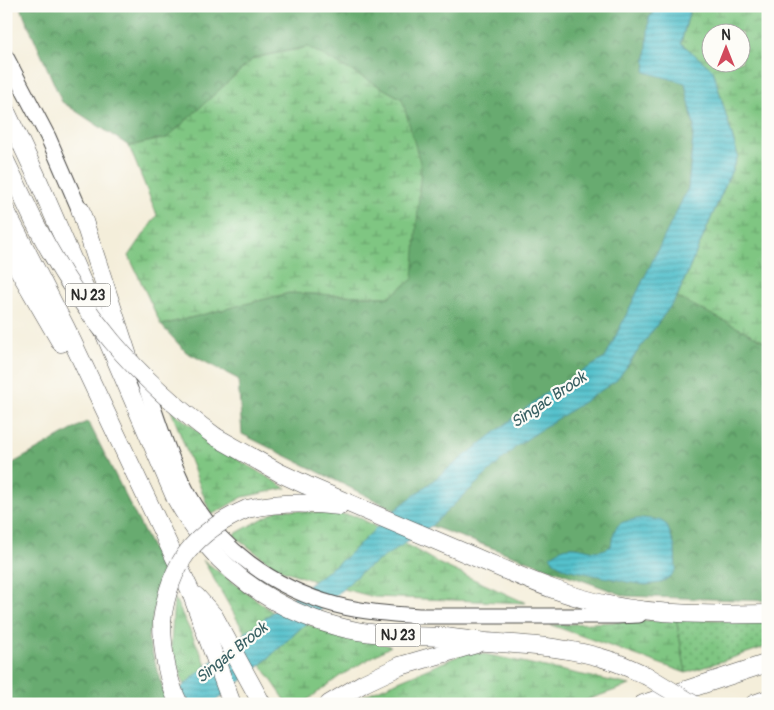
<svg xmlns="http://www.w3.org/2000/svg" width="774" height="710" viewBox="0 0 774 710" font-family="Pangolin,sans-serif">
<style>
.green{fill:url(#green-dots);stroke:#557856}
.forest{fill:url(#forest-crowns);stroke:#496b4e}
.wetland{fill:url(#wetland-marsh);stroke:#557856;fill-rule:evenodd}
.water{fill:url(#water-rules);stroke:#40767c}
.lines{fill:none;stroke-linecap:round;stroke-linejoin:round}
.primary-casing{stroke:#494845;stroke-width:17}
.highway-casing{stroke:#494845;stroke-width:19}
.primary{stroke:#fff;stroke-width:15}
.highway{stroke:#fff;stroke-width:18}
.highway-bridge-casing{stroke:#494845;stroke-width:19;stroke-linecap:butt}
.highway-bridge{stroke:#fff;stroke-width:18}
.labels{text-anchor:middle;stroke-width:4.5;stroke-linejoin:round;paint-order:stroke}
.shield{fill:#fdfcf7;stroke:#6a6a68;stroke-width:1}
.shield-label{font-size:14px;font-weight:bold;fill:#2b2b2b}
.water-label{font-size:16px;font-style:italic;fill:#396063;stroke:#fdfcf7}
</style>
<defs>
<pattern id="green-dots" width="8" height="8" patternUnits="userSpaceOnUse" patternTransform="scale(1.25)"><rect width="8" height="8" fill="#7fc682"/><path d="M2 2h.1M6 6h.1" fill="none" stroke="#68a16b" stroke-width="1.8" stroke-linecap="round"/></pattern>
<pattern id="forest-crowns" width="20" height="18" patternUnits="userSpaceOnUse" patternTransform="scale(1.25)"><rect width="20" height="18" fill="#67ab70"/><path d="M2 6a3 3 0 1 1 6 0M12 15a3 3 0 1 1 6 0" fill="none" stroke="#558b5c"/></pattern>
<pattern id="wetland-marsh" width="20" height="14" patternUnits="userSpaceOnUse" patternTransform="scale(1.25)"><rect width="20" height="14" fill="#7fc682"/><path d="M1 5h8M5 5V1M11 12h8M15 12V8" fill="none" stroke="#68a16b"/></pattern>
<pattern id="water-rules" width="6" height="5" patternUnits="userSpaceOnUse" patternTransform="scale(1.25)"><rect width="6" height="5" fill="#54c1cc"/><path d="M0 2.5h6" fill="none" stroke="#469da6"/></pattern>
</defs>
<rect width="100%" height="100%" fill="#fdfcf7"/>
<filter id="ink" filterUnits="userSpaceOnUse"><feTurbulence type="fractalNoise" baseFrequency=".02" numOctaves="2"/><feDisplacementMap in="SourceGraphic" scale="10" xChannelSelector="R" yChannelSelector="G"/><feConvolveMatrix kernelMatrix="1 2 1 2 8 2 1 2 1" color-interpolation-filters="sRGB"/></filter>
<filter id="wash" filterUnits="userSpaceOnUse"><feTurbulence type="fractalNoise" baseFrequency=".0096" numOctaves="4" result="noise"/><feDisplacementMap in="SourceGraphic" scale="20" xChannelSelector="R" yChannelSelector="G"/><feGaussianBlur stdDeviation="1.12" result="paint"/><feColorMatrix in="noise" values="0 0 0 0 0 0 0 0 0 0 0 0 0 0 0 0 0 1.4 0 .05"/><feComposite in="paint" operator="in"/></filter>
<g filter="url(#wash)">
<rect width="100%" height="100%" fill="#f4eeda"/>
<path class="green" d="M676,619L768,621V646L686,673Z"/>
<g class="forest">
<path d="M20,6H657L649,18L685,83L694,126L677,296L768,343V601L626,596L431,526L395,510L242,434L238,379L186,352L161,325L289,293L389,297L402,99L307,47L254,58L167,138L129,146L62,102Z"/>
<path d="M88,421L163,570L148,638L167,702L165,704H6V467Z"/>
</g>
<g class="wetland">
<path d="M691,6H768V343L677,297L738,156L713,71L681,43ZM712,32H742V62H712Z"/>
<path d="M308,47L402,99L421,166L413,279L389,297L289,293L161,325L129,256L157,215L129,146L167,138L254,58Z"/>
<path d="M171,410L228,454L286,488L243,497L211,515Z"/>
<path d="M280,509L357,516L440,564L526,603L374,597L314,581L276,568L233,535Z"/>
<path d="M203,560L273,612L245,633Z"/>
<path d="M174,597L207,666L184,685L171,647Z"/>
<path d="M676,619L686,673L551,625Z"/>
<path d="M305,624L391,646L340,676L302,704H288L261,665Z"/>
<path d="M470,651L630,685L575,704H344Z"/>
</g>
<g class="water">
<path d="M657,6H691L681,43L713,70L738,156L677,297L617,380L518,445L431,526L360,573L261,665L212,704H165L184,685L245,633L346,557L395,510L547,392L605,358L688,188L694,126L685,83L645,72L649,18Z"/>
<path d="M643,518L660,520L667,525L675,547L676,569L671,576L660,583L646,585L627,582L566,569L554,562L550,556C556,552 561,548 568,547C585,545 594,557 611,546C615,521 619,522 643,518Z"/>
</g>
</g>
<g filter="url(#ink)">
<g class="lines">
<defs>
<g id="primary">
<path d="M6,57L48,137L84,220"/>
<path d="M141,372C155,412 167,453 186,490C217,548 273,588 336,605C363,612 391,614 419,616H616L639,615"/>
</g>
<g id="highway">
<path d="M6,111L36,175L175,497C184,513 194,529 206,544C244,590 299,620 357,631C386,636 415,636 444,637C458,638 472,641 486,642C528,645 572,647 612,661C624,665 636,671 647,676"/>
<path d="M6,162L35,223"/>
<path d="M80,209L130,362"/>
<path d="M6,211L66,328L190,590L232,704"/>
<path d="M6,248L61,343"/>
<path d="M216,437L280,473L306,485C363,509 420,534 477,558C520,576 563,596 609,605C658,615 717,615 768,614"/>
<path d="M247,509C278,502 308,502 340,506"/>
<path d="M196,596L214,616L262,704"/>
<path d="M162,620C162,650 166,677 179,704"/>
<path d="M329,704L364,683L400,666L476,644"/>
<path d="M643,704L768,663"/>
<path d="M754,704L768,699"/>
</g>
</defs>
<use href="#primary" class="primary-casing"/>
<use href="#highway" class="highway-casing"/>
<use href="#primary" class="primary"/>
<use href="#highway" class="highway"/>
<defs>
<g id="highway-bridge">
<path d="M35,223C81,313 134,377 216,437"/>
<path d="M162,620C170,563 194,532 247,509"/>
<path d="M647,676L693,704"/>
</g>
</defs>
<use href="#highway-bridge" class="highway-bridge-casing"/>
<use href="#highway-bridge" class="highway-bridge"/>
</g>
</g>
<g class="labels">
<g class="shield">
<rect x="65.5" y="283.5" width="45" height="23" rx="4"/>
<rect x="375.5" y="623.5" width="45" height="23" rx="4"/>
</g>
<g class="shield-label">
<text x="88" y="300">NJ 23</text>
<text x="398" y="640">NJ 23</text>
</g>
<g class="water-label">
<text transform="translate(548 399) rotate(-34)" y="6">Singac Brook</text>
<text transform="translate(231 652) rotate(-39)" y="6">Singac Brook</text>
</g>
</g>
<rect width="774" height="710" fill="none" stroke="#fdfcf7" stroke-width="25"/>
<g transform="translate(726 48)"><circle r="24" fill="#fdfcf7" stroke="#a9a8a5"/>
<path d="M0-4L9 19L0 12L-9 19Z" fill="#d1495b"/>
<text y="-8" font-size="14" font-weight="bold" text-anchor="middle" fill="#2b2b2b">N</text>
</g>
</svg>
